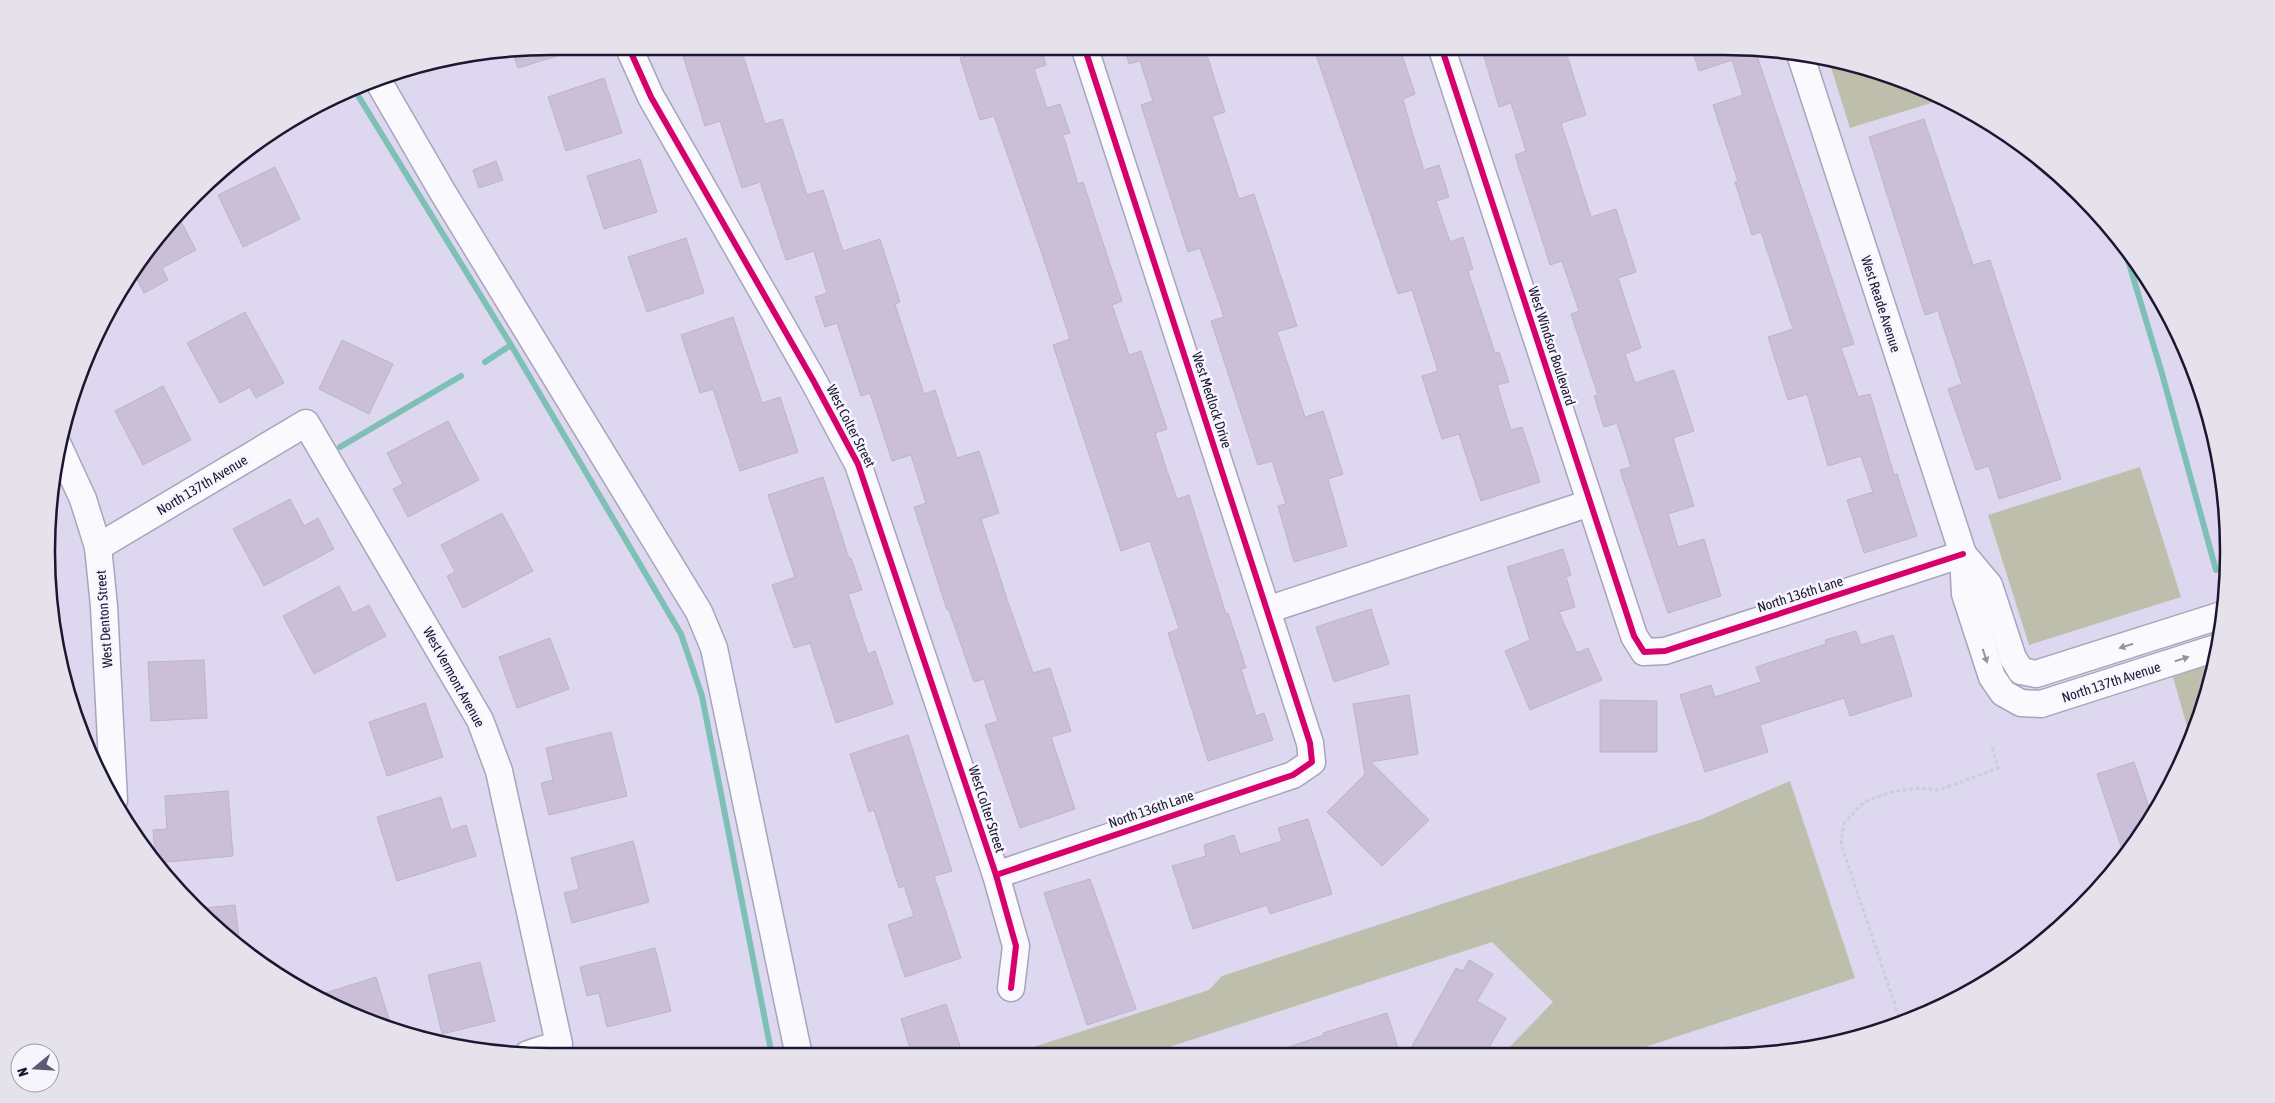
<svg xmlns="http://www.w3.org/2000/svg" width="2275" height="1103" viewBox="0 0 2275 1103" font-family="'Asap Condensed',sans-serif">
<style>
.green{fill:#bdbfac}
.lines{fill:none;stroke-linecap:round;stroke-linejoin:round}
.stream{stroke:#7ec0b6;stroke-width:6}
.building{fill:#cabfd6;stroke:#beb3cb}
.minor-casing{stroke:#a9a4bc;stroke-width:29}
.path{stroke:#ceccd4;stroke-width:3;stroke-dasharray:4 2.5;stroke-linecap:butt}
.minor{stroke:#faf9fd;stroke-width:26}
.cycleway-casing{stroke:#f6f4fc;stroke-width:9}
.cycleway{stroke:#d6006c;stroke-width:6}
.oneway{fill:#9792a1}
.labels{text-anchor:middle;stroke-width:5;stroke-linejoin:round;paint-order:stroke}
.street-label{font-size:14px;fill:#1d1531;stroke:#f6f4fc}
.rim{fill:none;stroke:#1d1531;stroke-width:2.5}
</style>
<rect width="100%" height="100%" fill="#ddd8f0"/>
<g class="green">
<path d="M1828,58L1917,85L1944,99L1850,128Z"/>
<path d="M2140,467L2181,597L2029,645L1988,515Z"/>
<path d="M2212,664L2213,669L2191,741L2173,677Z"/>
<path d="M1790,781L1855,978L1627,1053H1504L1553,1002L1492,942L1145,1055H1009L1209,990L1222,976L1702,819Z"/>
</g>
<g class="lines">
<g class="stream">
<path d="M354,89L511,345L681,634L702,696L772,1056"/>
<path d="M2124,247L2161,370L2216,570"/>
<path d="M485,362L511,345"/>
<path d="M340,447L461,376"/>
</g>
</g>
<g class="building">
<path d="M552,46H569L570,52L518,68L512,50Z"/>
<path d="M680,46H740L765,124L782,119L807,195L823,190L843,251L880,239L900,302L895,304L924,394L935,390L957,458L979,451L999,513L981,519L1008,602L1033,673L1050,668L1071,731L1051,737L1075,809L1020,828L985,725L998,721L984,679L974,682L949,610H947L914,507L926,503L911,455L892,461L870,393L861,396L837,323L825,327L815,297L827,293L814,251L786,260L760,182L742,188L720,121L705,126Z"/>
<path d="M995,46H1041L1046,65L1034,69L1047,108L1060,104L1070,133L1063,135L1078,184L1083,182L1122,301L1112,305L1129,355L1141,351L1167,429L1155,433L1166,468L1177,499L1189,495L1226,614L1228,613L1246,668L1241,669L1256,716L1264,713L1273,740L1208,761L1168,633L1179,629L1150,541L1121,551L1053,345L1070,339L1042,254L994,116L980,120L960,58Z"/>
<path d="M1124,46H1183L1186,55L1205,49L1225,112L1212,116L1239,199L1254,194L1297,326L1277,332L1305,417L1323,411L1343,474L1328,479L1347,546L1294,562L1278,506L1286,504L1272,461L1258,465L1211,321L1224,317L1200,248L1188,252L1141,105L1153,101L1140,61L1129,64Z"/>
<path d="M1313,46H1399L1415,94L1403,99L1412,132L1424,170L1439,165L1449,197L1436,201L1450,242L1463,237L1473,269L1468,271L1495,353L1499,352L1509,382L1497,385L1511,430L1522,427L1540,482L1481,501L1459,434L1442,439L1422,376L1438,371L1412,290L1398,294Z"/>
<path d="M1481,46H1564L1586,115L1561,123L1591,217L1616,209L1636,272L1618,278L1641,348L1625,354L1635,383L1674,370L1694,431L1673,438L1694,506L1668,514L1678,547L1704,539L1721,596L1668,613L1620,470L1631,467L1617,423L1604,427L1594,396L1598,395L1571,314L1579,311L1562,261L1550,265L1515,155L1526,151L1511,103L1499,107Z"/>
<path d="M1691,46H1724L1764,50L1756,53L1854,344L1841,348L1858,397L1870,394L1894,475L1897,474L1917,536L1864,553L1847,500L1873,492L1861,456L1828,466L1807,394L1788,400L1768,337L1793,329L1761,232L1752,235L1735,182L1738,181L1713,105L1743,95L1732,60L1699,71Z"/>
<path d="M604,78L622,133L566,151L548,97Z"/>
<path d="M1924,119L1973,265L1990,260L2061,479L1999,499L1989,466L1976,470L1948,389L1962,384L1938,311L1925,315L1869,137Z"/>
<path d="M640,159L657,212L604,229L587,176Z"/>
<path d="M496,161L503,180L479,188L473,170Z"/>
<path d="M275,167L300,219L243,247L218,195Z"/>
<path d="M177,214L196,250L162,268L168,280L144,293L132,270Z"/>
<path d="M686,238L704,293L647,312L628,257Z"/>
<path d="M245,312L284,383L256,398L250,387L220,403L187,343Z"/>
<path d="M733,317L762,403L780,397L798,452L740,471L713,389L700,393L681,335Z"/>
<path d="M342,340L393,364L369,414L319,389Z"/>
<path d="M163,386L191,440L143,465L115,411Z"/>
<path d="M448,421L479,480L408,517L393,489L403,484L387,453Z"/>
<path d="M823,477L849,559L851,558L862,590L848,594L868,654L875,651L893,704L836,723L810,643L794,648L772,585L795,577L768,495Z"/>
<path d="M290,499L304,526L318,518L334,549L264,586L233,529Z"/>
<path d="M502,513L533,571L463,608L447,576L455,572L441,545Z"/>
<path d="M1563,549L1571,575L1566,577L1575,607L1559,612L1577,653L1588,648L1602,680L1530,710L1505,651L1530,640L1507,567Z"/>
<path d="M339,586L353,613L369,605L386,636L314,674L283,616Z"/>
<path d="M1371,609L1389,664L1334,682L1316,627Z"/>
<path d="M1856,631L1861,645L1893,635L1912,696L1850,716L1844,698L1760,725L1768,752L1705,772L1680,695L1711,685L1715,697L1761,682L1756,667L1826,644L1825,640Z"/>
<path d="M550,638L569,689L517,708L499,657Z"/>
<path d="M204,660L207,718L151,721L148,662Z"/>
<path d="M1409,695L1418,754L1371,762L1429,820L1382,866L1327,812L1365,774L1353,704Z"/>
<path d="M1600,700L1657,701V752H1600Z"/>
<path d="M425,703L443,757L387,776L369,722Z"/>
<path d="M611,732L627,796L549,815L541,783L553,780L546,748Z"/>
<path d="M908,735L952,871L934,876L961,958L905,977L888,925L914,916L904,886L899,888L874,810L869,812L850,754Z"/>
<path d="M2134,762L2151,813L2125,858L2097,774Z"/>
<path d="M228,791L233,856L156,863L153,830L167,829L165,796Z"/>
<path d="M441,797L451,830L466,825L476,856L397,881L377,817Z"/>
<path d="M1308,819L1332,894L1270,914L1267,905L1193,929L1172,866L1206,856L1204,845L1234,835L1240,854L1282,841L1278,828Z"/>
<path d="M633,841L649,902L572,923L564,893L579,889L571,858Z"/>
<path d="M1090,879L1136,1009L1087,1025L1044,893Z"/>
<path d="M235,905L240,946L195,909Z"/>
<path d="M655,948L671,1011L607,1027L599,993L587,996L580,967Z"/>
<path d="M1469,960L1493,974L1477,1001L1506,1018L1486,1053L1426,1054L1412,1046L1456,968L1463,971Z"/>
<path d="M480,962L495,1021L442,1034L428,975Z"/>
<path d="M376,977L392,1029L358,1018L316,996Z"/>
<path d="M946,1004L963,1055H912L901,1019Z"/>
<path d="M1387,1013L1400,1054H1277V1051L1324,1035L1323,1033Z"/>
</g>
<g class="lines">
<defs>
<g id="minor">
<path d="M628,46L651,97L813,380L858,464L996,875L1016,946L1011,988"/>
<path d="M1441,46L1634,636L1644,652L1665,651L1963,554"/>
<path d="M1800,54L1963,554L1965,594L1992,677L2003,693L2021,703L2041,704L2219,647"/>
<path d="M377,79L442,191L699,612L714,648L799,1056"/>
<path d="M58,445L83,499L98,547L104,606L114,800"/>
<path d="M98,547L306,423L480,720L499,771L559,1044L528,1054"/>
<path d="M1963,554L1989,585L2013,658L2021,671"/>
<path d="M1267,610L1590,503"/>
<path d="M2021,671L2036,674L2222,615"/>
<path d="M996,875L1293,775L1312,762L1310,743L1084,46"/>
</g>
</defs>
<use href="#minor" class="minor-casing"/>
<path class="path" d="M1901,1023L1841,844L1844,823L1864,802L1891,792L1918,788L1939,790L1998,768L1992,747"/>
<use href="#minor" class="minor"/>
<defs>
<g id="cycleway">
<path d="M628,46L651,97L813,380L858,464L996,875L1016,946L1011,988"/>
<path d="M1441,46L1634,636L1644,652L1665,651L1963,554"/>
<path d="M996,875L1293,775L1312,762L1310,743L1084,46"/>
</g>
</defs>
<use href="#cycleway" class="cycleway-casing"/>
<use href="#cycleway" class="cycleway"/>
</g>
<defs><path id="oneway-solid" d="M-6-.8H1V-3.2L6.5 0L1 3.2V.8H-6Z" transform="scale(1.25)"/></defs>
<g class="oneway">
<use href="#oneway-solid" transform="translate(2126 646) rotate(163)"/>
<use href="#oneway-solid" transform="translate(1985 656) rotate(72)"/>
<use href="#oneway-solid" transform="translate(2182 659) rotate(-18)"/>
</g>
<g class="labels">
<g class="street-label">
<text transform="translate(1881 304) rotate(72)" y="5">West Reade Avenue</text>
<text transform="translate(1552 346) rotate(72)" y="5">West Windsor Boulevard</text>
<text transform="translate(1212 400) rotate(72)" y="5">West Medlock Drive</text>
<text transform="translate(851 426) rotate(63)" y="5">West Colter Street</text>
<text transform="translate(202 485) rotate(-31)" y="5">North 137th Avenue</text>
<text transform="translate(1800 594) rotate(-18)" y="5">North 136th Lane</text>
<text transform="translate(104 619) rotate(-94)" y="5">West Denton Street</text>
<text transform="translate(454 677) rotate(61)" y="5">West Vermont Avenue</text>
<text transform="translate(2111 682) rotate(-18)" y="5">North 137th Avenue</text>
<text transform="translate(987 809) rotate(72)" y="5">West Colter Street</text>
<text transform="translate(1151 809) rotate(-19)" y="5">North 136th Lane</text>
</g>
</g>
<path d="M0 0H2275V1103H0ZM551 55H1724A496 496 0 0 1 2220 551V552A496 496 0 0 1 1724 1048H551A496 496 0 0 1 55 552V551A496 496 0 0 1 551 55Z" fill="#e5e2ec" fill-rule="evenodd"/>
<path class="rim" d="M551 55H1724A496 496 0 0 1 2220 551V552A496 496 0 0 1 1724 1048H551A496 496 0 0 1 55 552V551A496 496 0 0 1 551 55Z"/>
<g transform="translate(35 1068) rotate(252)"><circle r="24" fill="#f6f4fc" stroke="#9f9bab"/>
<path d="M0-4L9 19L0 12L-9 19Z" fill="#605974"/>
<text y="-8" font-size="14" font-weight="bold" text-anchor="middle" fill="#1d1531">N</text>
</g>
</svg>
